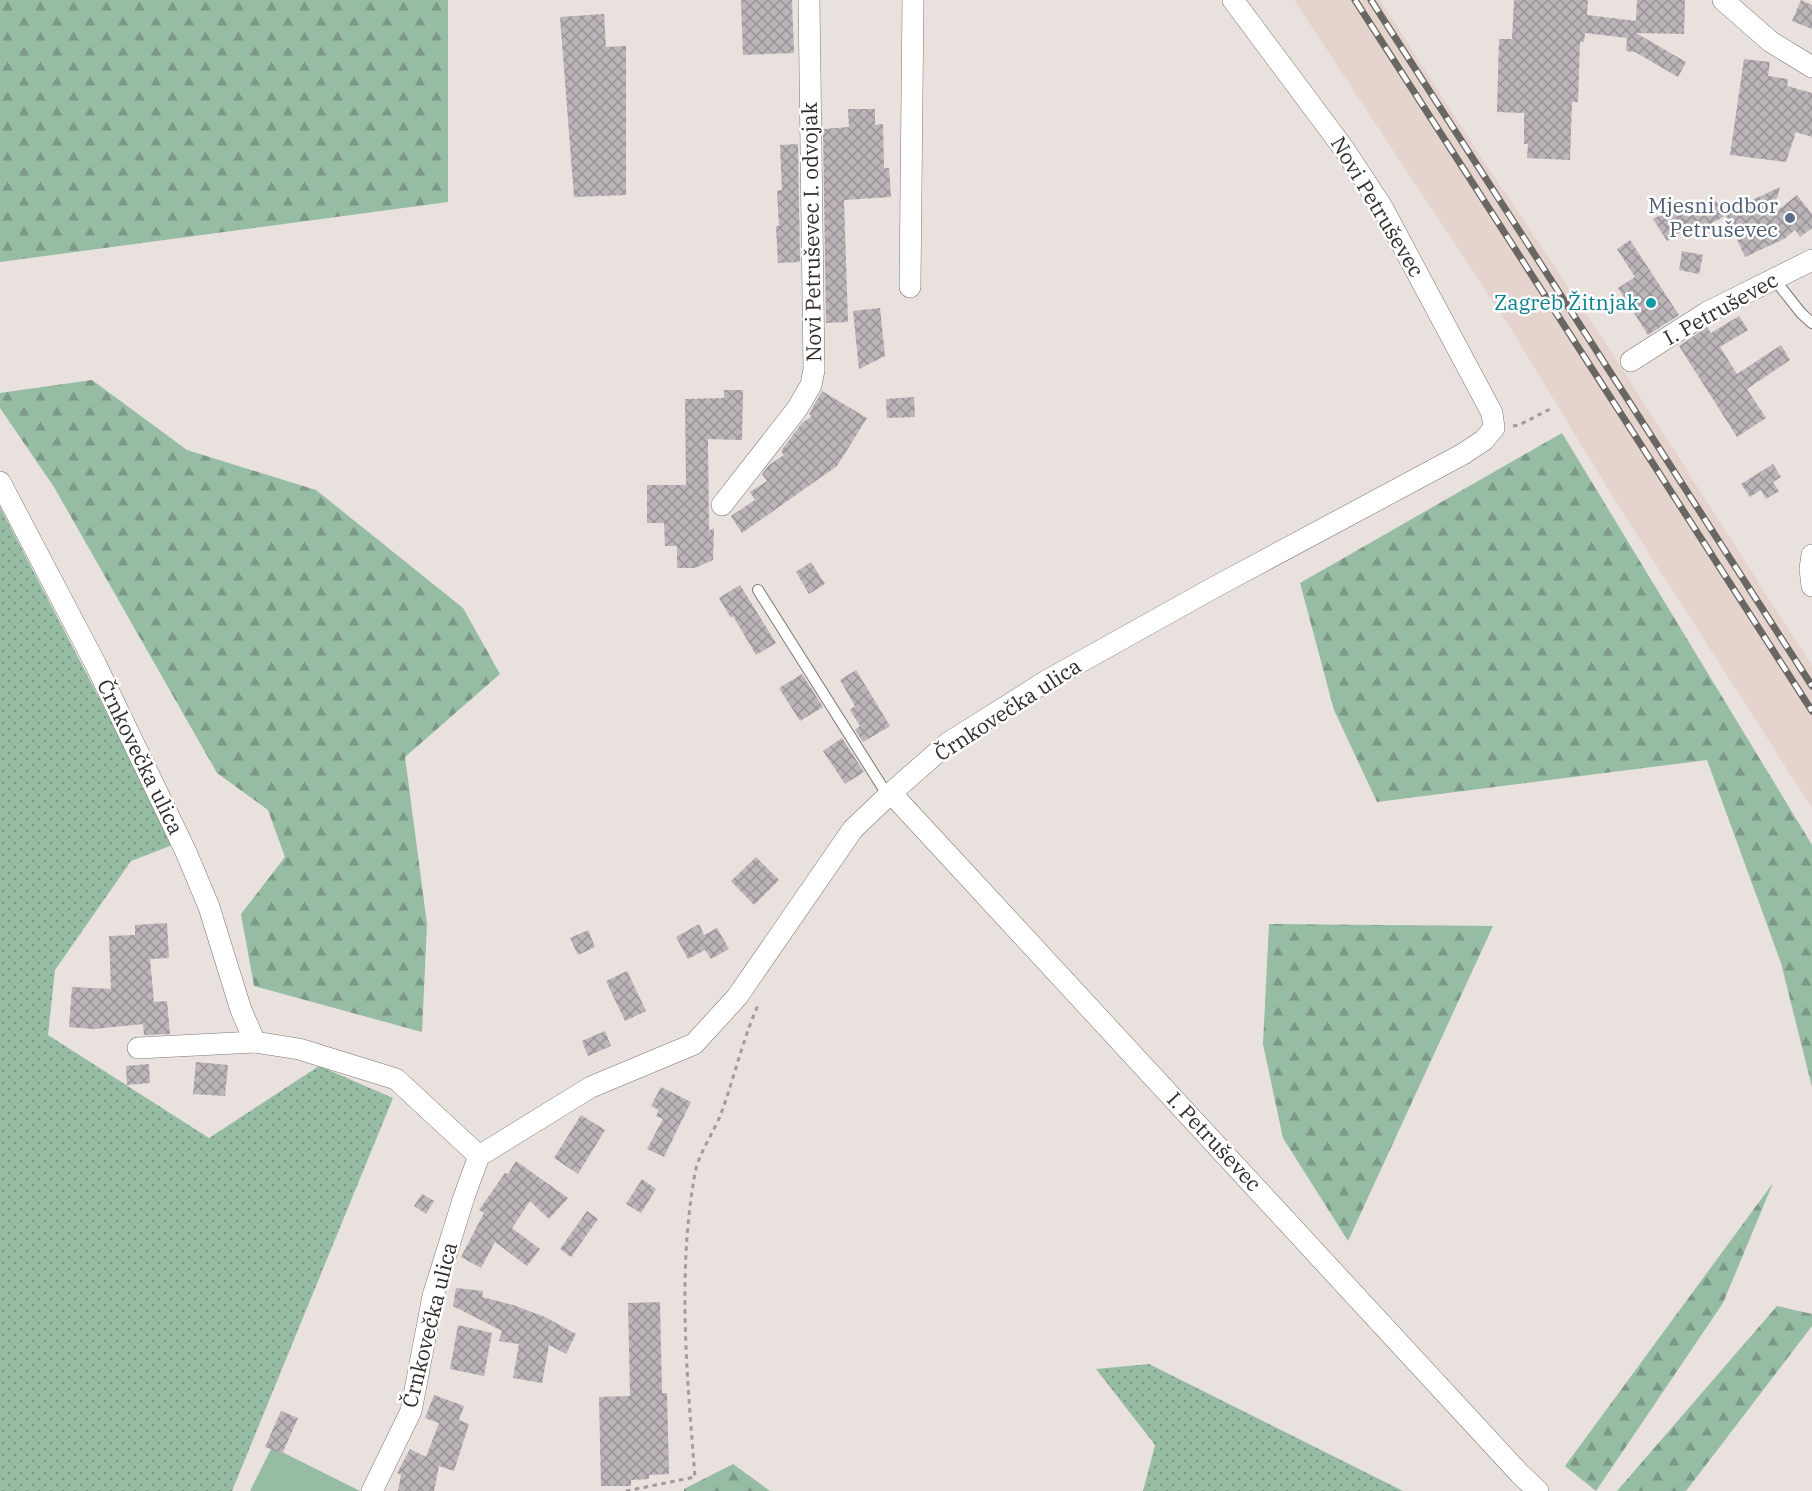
<svg xmlns="http://www.w3.org/2000/svg" width="1812" height="1491" viewBox="0 0 1812 1491" font-family="'IBM Plex Serif',serif">
<style>
.built{fill:#e4d4cd}
.grass{fill:url(#grass-dots)}
.forest{fill:url(#forest-firs)}
.park{fill:#96bca3}
.building{fill:url(#building-cross-hatch)}
.lines{fill:none;stroke-linecap:round;stroke-linejoin:round}
.service-casing{stroke:#7d7673;stroke-width:12}
.minor-casing{stroke:#7d7673;stroke-width:22}
.path{stroke:#a19b99;stroke-width:3;stroke-dasharray:4.5 4.5;stroke-linecap:butt}
.service{stroke:#fff;stroke-width:10}
.minor{stroke:#fff;stroke-width:21}
.rail-casing{stroke:#6a6664;stroke-width:7}
.rail{stroke:#fff;stroke-width:4.5;stroke-dasharray:14;stroke-linecap:butt}
.service-dot{fill:#5c6f8a;stroke:#fff;stroke-width:2}
.culture-dot{fill:#0f9aa8;stroke:#fff;stroke-width:2}
.labels{text-anchor:middle;stroke-width:5;stroke-linejoin:round;paint-order:stroke}
.service-label{font-size:21px;fill:#4e5e75;stroke:#fff;text-anchor:end}
.street-label{font-size:21px;fill:#302d2c;stroke:#fff}
.culture-label{font-size:21px;fill:#0d838f;stroke:#fff;text-anchor:end}
</style>
<defs>
<pattern id="grass-dots" width="8" height="8" patternUnits="userSpaceOnUse" patternTransform="scale(1.5)"><rect width="8" height="8" fill="#96bca3"/><path d="M2 2h.1M6 6h.1" fill="none" stroke="#7b9985" stroke-width="1.8" stroke-linecap="round"/></pattern>
<pattern id="forest-firs" width="22" height="20" patternUnits="userSpaceOnUse" patternTransform="scale(1.5)"><rect width="22" height="20" fill="#96bca3"/><path d="M5 1l3.5 6h-7zM16 11l3.5 6h-7z" fill="#7b9985"/></pattern>
<pattern id="building-cross-hatch" width="8" height="8" patternUnits="userSpaceOnUse" patternTransform="scale(1.5)"><rect width="8" height="8" fill="#bbb4b8"/><path d="M0 0l8 8M0 8l8-8" fill="none" stroke="#989396"/></pattern>
</defs>
<rect width="100%" height="100%" fill="#e8e1dd"/>
<path class="built" d="M1294,0H1380L1479,154L1610,350L1812,666V808L1616,502L1511,329Z"/>
<g class="grass">
<path d="M0,507L175,844L131,861L55,970L48,1035L209,1138L319,1066L393,1098L232,1491H0Z"/>
<path d="M1149,1364L1403,1491H1143L1155,1445L1096,1369Z"/>
</g>
<g class="forest">
<path d="M0,0H448V202L0,262Z"/>
<path d="M92,380L187,450L316,490L463,608L500,674L405,757L427,924L422,1032L254,986L241,914L285,857L268,810L217,773L54,487L0,408V393Z"/>
<path d="M1562,433L1812,845V1087L1781,963L1707,760L1377,802L1334,710L1300,583Z"/>
<path d="M1269,924L1493,926L1348,1241L1283,1138L1263,1044Z"/>
<path d="M1773,1183L1723,1303L1596,1491L1565,1466Z"/>
<path d="M1777,1306L1812,1314V1326L1686,1491H1617Z"/>
<path d="M733,1464L770,1491H684V1489Z"/>
</g>
<path class="park" d="M272,1447L360,1491H250Z"/>
<g class="building">
<path d="M741,0H792L794,53L743,55Z"/>
<path d="M1514,0H1588L1587,15L1636,21L1637,0H1685L1684,34L1636,33L1686,62L1678,77L1635,52L1626,51L1627,38L1585,33L1584,42H1580L1578,102H1572L1570,160L1527,158L1528,144H1524V113L1497,112L1499,39H1512Z"/>
<path d="M1801,0L1812,5V29L1792,21Z"/>
<path d="M604,14L606,47L626,46V195L574,197L560,17Z"/>
<path d="M1744,59L1770,62L1768,76L1788,79L1787,86L1812,93V137L1796,132L1786,162L1730,155Z"/>
<path d="M848,109H875V125L883,124L884,168H889L891,197L844,200L848,322L826,323L823,129L849,127Z"/>
<path d="M798,144L800,262L778,263L776,226H779L777,191L782,190L780,145Z"/>
<path d="M1780,187L1772,215L1797,195L1812,214V228L1800,237L1795,230L1784,239L1745,257L1725,213Z"/>
<path d="M1716,201L1725,216L1684,238L1686,229L1667,241L1653,219L1680,204L1688,217Z"/>
<path d="M1630,240L1679,315L1648,335L1618,288L1635,277L1617,249Z"/>
<path d="M1682,251L1703,255L1699,274L1679,270Z"/>
<path d="M880,308L885,356L859,369L853,311Z"/>
<path d="M1739,316L1748,330L1720,347L1737,374L1781,345L1790,360L1747,389L1766,418L1737,437L1679,346L1707,327L1711,333Z"/>
<path d="M724,390H743L742,440L708,439L709,531L714,528L713,560L695,568H677V546H665L664,523H647V485H686L685,399L724,398Z"/>
<path d="M822,391L867,418L837,466L742,533L731,516L755,500L750,492L767,481L762,474L769,465L784,455L781,451L802,423L812,416L809,414Z"/>
<path d="M914,397L915,417L887,418L886,399Z"/>
<path d="M1773,464L1781,477L1773,482L1779,491L1766,499L1761,490L1750,497L1741,484Z"/>
<path d="M811,562L825,584L809,594L796,572Z"/>
<path d="M740,585L776,643L756,655L733,616L731,618L719,598Z"/>
<path d="M856,670L890,726L863,742L855,730L860,726L850,710L855,706L840,680Z"/>
<path d="M802,674L823,707L800,721L779,688Z"/>
<path d="M842,738L864,772L845,784L823,751Z"/>
<path d="M756,857L779,880L754,905L731,881Z"/>
<path d="M167,923L169,958L150,959L154,1002L167,1001L170,1034L144,1035L143,1024L94,1029L69,1027L72,987L111,989L109,936L135,935V925Z"/>
<path d="M699,924L704,935L717,928L729,949L711,959L705,950L688,959L676,937Z"/>
<path d="M588,930L595,947L578,955L570,938Z"/>
<path d="M627,971L646,1011L625,1021L606,981Z"/>
<path d="M605,1031L611,1046L588,1056L582,1041Z"/>
<path d="M196,1062L228,1065L225,1096L193,1094Z"/>
<path d="M149,1064L150,1083L127,1085L126,1066Z"/>
<path d="M661,1087L691,1102L664,1157L647,1149L663,1119L656,1116L659,1110L651,1106Z"/>
<path d="M581,1115L605,1130L578,1174L554,1158Z"/>
<path d="M516,1161L568,1198L549,1219L530,1201L512,1228L540,1249L527,1266L495,1242L481,1268L461,1257L484,1213L479,1210L505,1173L508,1174Z"/>
<path d="M642,1179L656,1189L641,1213L626,1204Z"/>
<path d="M422,1194L434,1201L426,1214L414,1206Z"/>
<path d="M587,1211L598,1219L571,1257L560,1249Z"/>
<path d="M456,1288L483,1291L482,1297L513,1305L545,1317L576,1334L566,1354L549,1345L542,1383L513,1378L519,1344L499,1341L502,1331L453,1306Z"/>
<path d="M660,1302L662,1393H667L669,1474L649,1475V1479L631,1480V1486H601L599,1397L630,1396L628,1303Z"/>
<path d="M458,1325L492,1333L484,1376L450,1369Z"/>
<path d="M434,1395L464,1406L459,1420L469,1424L454,1471L439,1466L434,1491H398L401,1475L397,1473L410,1449L426,1457L439,1423L425,1418Z"/>
<path d="M281,1411L298,1418L282,1454L265,1447Z"/>
</g>
<g class="lines">
<defs>
<g id="service">
<path d="M1775,280L1801,313L1812,323"/>
<path d="M758,590L888,796"/>
</g>
<g id="minor">
<path d="M1723,0L1771,42L1812,67"/>
<path d="M910,287L913,0"/>
<path d="M1631,361L1706,313L1812,260"/>
<path d="M0,482L95,663L186,852L209,907L241,1010L255,1042L299,1049L396,1079L479,1156"/>
<path d="M722,505L797,409L811,385L814,370L809,0"/>
<path d="M1812,555L1810,569L1812,586"/>
<path d="M891,793L1520,1474L1538,1491"/>
<path d="M138,1048L255,1042"/>
<path d="M372,1491L411,1411L433,1296L464,1197L479,1156L591,1087L694,1044L737,997L853,829L891,793L948,743L1048,680L1213,588L1463,454L1484,440L1494,428L1492,413L1382,207L1344,149L1233,0"/>
</g>
</defs>
<use href="#service" class="service-casing"/>
<use href="#minor" class="minor-casing"/>
<g class="path">
<path d="M1513,426L1519,425L1552,408"/>
<path d="M626,1491L695,1477C687,1376 677,1273 695,1173C699,1152 715,1131 722,1111C735,1075 743,1038 759,1003"/>
</g>
<use href="#service" class="service"/>
<use href="#minor" class="minor"/>
<defs>
<g id="rail">
<path d="M1355,0L1812,711"/>
<path d="M1371,0L1812,686"/>
</g>
</defs>
<use href="#rail" class="rail-casing"/>
<use href="#rail" class="rail"/>
</g>
<circle class="service-dot" cx="1790" cy="218" r="6"/>
<circle class="culture-dot" cx="1651" cy="303" r="6"/>
<g class="labels">
<g class="service-label">
<text x="1778" y="213">Mjesni odbor<tspan x="1778" dy="24">Petruševec</tspan></text>
</g>
<g class="street-label">
<text transform="translate(1377 207) rotate(59)" y="7">Novi Petruševec</text>
<text transform="translate(812 232) rotate(-91)" y="7">Novi Petruševec I. odvojak</text>
<text transform="translate(1721 309) rotate(-29)" y="7">I. Petruševec</text>
<text transform="translate(1008 710) rotate(-33)" y="7">Črnkovečka ulica</text>
<text transform="translate(140 757) rotate(64)" y="7">Črnkovečka ulica</text>
<text transform="translate(1214 1142) rotate(47)" y="7">I. Petruševec</text>
<text transform="translate(430 1325) rotate(-76)" y="7">Črnkovečka ulica</text>
</g>
<g class="culture-label">
<text x="1639" y="310">Zagreb Žitnjak</text>
</g>
</g>
</svg>
